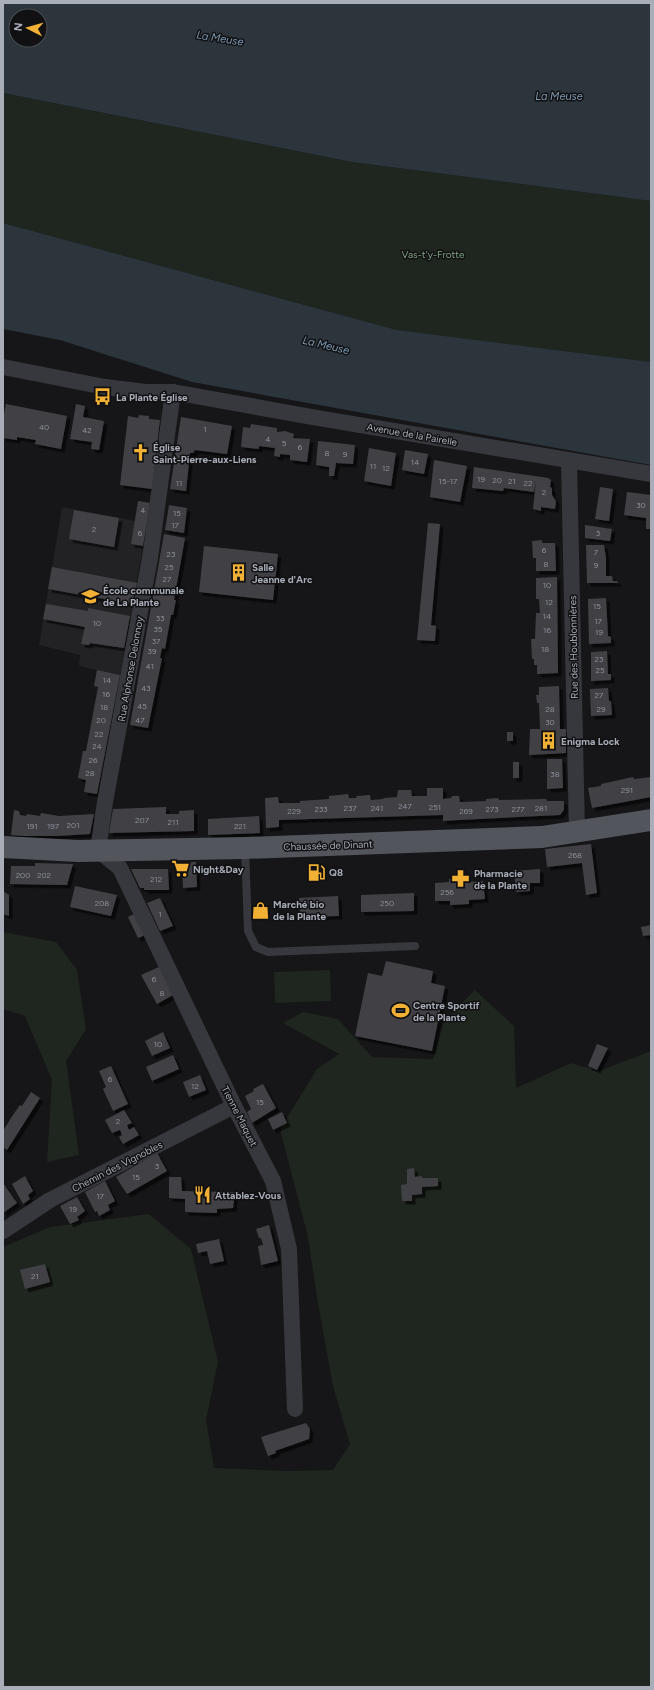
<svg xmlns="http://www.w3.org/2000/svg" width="654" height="1690" viewBox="0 0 654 1690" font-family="Figtree,sans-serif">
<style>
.built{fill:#222225}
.green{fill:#1e261f}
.water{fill:#2c353c;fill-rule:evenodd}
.building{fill:#404145;filter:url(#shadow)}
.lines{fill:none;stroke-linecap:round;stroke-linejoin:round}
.lane{stroke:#37383d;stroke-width:8}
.street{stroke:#37383d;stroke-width:16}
.primary{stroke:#53555c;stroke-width:22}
.labels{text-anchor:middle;stroke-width:3;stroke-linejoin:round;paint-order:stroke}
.number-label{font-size:8px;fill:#8e929b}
.park-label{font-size:10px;fill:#7fa381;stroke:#111113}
.poi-label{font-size:10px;font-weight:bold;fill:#a8adb8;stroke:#111113;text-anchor:start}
.street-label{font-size:10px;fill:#a8adb8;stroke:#111113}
.water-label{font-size:11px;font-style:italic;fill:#7f9bb3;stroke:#111113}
</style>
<defs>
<filter id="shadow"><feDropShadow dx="3.5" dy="3.5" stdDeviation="0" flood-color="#0009"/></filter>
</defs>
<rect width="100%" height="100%" fill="#161618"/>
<path class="built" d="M62,507L135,521L131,544L143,546L120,675L79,666L80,655L39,645Z"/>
<g class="green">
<path d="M3,93L352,162L651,201V362L397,330L3,223Z"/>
<path d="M3,932L56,942L77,970L86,1029L66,1061L79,1155L47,1162L52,1080L25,1016L3,1009Z"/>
<path d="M330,970L331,1001L275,1003L274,972Z"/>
<path d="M475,990L514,1026L516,1088L571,1063L599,1071L651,1051V1687H3V1247L50,1227L149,1214L191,1249L218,1362L206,1420L214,1468L285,1471L333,1470L350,1444L333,1386L317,1298L308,1237L280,1129L317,1069L339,1054L283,1023L303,1012L338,1019L372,1057L433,1059L444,1021Z"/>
</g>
<g class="water">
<path d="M3,3H651V201L352,162L3,93ZM16,16H40V40H16Z"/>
<path d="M3,223L397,330L651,362V465L192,382L60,340L3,329Z"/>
</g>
<g class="building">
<path d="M6,404L67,416L61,449L35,444L36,440L17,437V440L3,438V419Z"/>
<path d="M76,404L85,406L83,417L104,421L99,450L91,449L92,442L70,439Z"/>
<path d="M139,415L149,416V419L160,420L152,489L120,485L128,416L138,418Z"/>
<path d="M181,417L232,426L227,454L195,450L193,453H190L186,491L170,489Z"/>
<path d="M251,424L277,428V432L285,431L294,434L293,438L310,439L307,462L290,460V455L280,454V457L274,456L275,448L259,446V449L241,447L243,427L250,428Z"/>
<path d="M318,441L355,445L353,464L336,463L334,476H329V467L316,465Z"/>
<path d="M369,448L396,453L391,486L364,481Z"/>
<path d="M405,450L428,454L424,474L402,470Z"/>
<path d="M434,460L467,466L460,502L430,497Z"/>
<path d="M474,467L548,478L551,480L550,487L552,488V495L556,501L555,509L541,507V511L533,509L536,481L534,492L504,488L503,491L472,488Z"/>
<path d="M600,487L613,489L609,521L595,519Z"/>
<path d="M627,492L651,495V529H646V518L624,515Z"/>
<path d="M138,501L150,503L143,546L131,544Z"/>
<path d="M169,505L187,508L184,533L165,530Z"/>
<path d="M74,510L119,518L114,547L69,539Z"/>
<path d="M428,523L440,524L431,625L436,626L435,641L417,640Z"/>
<path d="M585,525L612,529L610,541L585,538Z"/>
<path d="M164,534L185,538L174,600H176L173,615H171L165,649L162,648L160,658H162L148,728L130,725Z"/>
<path d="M542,540V543H555L556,571H536V558H533L532,541Z"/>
<path d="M586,545H604L606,558V576H612L613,581H618L617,583H587Z"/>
<path d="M204,546L278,554L273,600L199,592Z"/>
<path d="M52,567L137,583L132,604L48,589Z"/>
<path d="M557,577L558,673L537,674V665H534V659H532L531,639H535L536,613H540L539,599H536V578Z"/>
<path d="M606,598L608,636L611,637V643L589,644L588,599Z"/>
<path d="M46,604L88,611V608L130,616L124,648L90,643L89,645L81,644L85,627L43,619Z"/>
<path d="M607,651L608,674H611V680L591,681V652Z"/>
<path d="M97,670L120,675L97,794L84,792L86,780L78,778L83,751H86L98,687L94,686Z"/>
<path d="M559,686L560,729H566V753L529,755L530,729H540L539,703H537L536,695H539V687Z"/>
<path d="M608,688L609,701H611L612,715L591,716L590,689Z"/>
<rect x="507" y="732" width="6" height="9"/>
<path d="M547,759H562L563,788L547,789Z"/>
<rect x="513" y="762" width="6" height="16"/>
<path d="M633,777L634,779L651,777V797L592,808L588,788L601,786V784Z"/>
<path d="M427,788H443V799L451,798L452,796H459L460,802L486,801V799L498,798L499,800L546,799L547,801H564V810L560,815L459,820L443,821V815L279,820V827L266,828L265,798L278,797L279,803H300V801L329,799V796L348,794L349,798H356L357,796L370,795L371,800L383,799L384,798L397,797L398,790H411L412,796H427Z"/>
<path d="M166,807V814H179V811L194,810V831L109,833L113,809Z"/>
<path d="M14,810L19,811L20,815L26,816L27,814L40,816L41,813L59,816L94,814L90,834L57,836H24L11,835Z"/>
<path d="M259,816L260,833L208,835V819Z"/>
<path d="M591,844L597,893L586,895L582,863L547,867L545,849Z"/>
<path d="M182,862H196L197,887L183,888Z"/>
<path d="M35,863L73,864L67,885L10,884L11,866H35Z"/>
<path d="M131,869H168L169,890H144V888H140Z"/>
<path d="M540,869V883H530V891L516,892L514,871Z"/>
<path d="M467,877L468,882L483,881L485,899L469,900V904L450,905V901H435V883L449,882V879Z"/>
<path d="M75,886L117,895L111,916L70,907Z"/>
<path d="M3,891L9,895V916L3,914Z"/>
<path d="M414,893V911L361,912V895Z"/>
<path d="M338,896L339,916L300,917L299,898Z"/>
<path d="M160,898L173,926L160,931L147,903Z"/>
<path d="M138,912L148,934L138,938L128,917Z"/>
<path d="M651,925V935L643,936L641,927Z"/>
<path d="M386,961L433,971L431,983L445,986L432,1051L355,1036L368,973L382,976Z"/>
<path d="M159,967L173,995L157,1004L141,975Z"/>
<path d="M163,1032L170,1048L152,1056L145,1041Z"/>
<path d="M597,1044L608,1048L597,1070L588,1066Z"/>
<path d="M173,1055L179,1069L152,1081L146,1067Z"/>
<path d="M111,1066L128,1104L113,1111L103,1089L106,1087L99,1071Z"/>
<path d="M200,1075L206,1090L189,1097L183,1082Z"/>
<path d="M263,1084L276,1108L252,1123L247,1112L251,1109L245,1096L254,1091L253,1089Z"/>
<path d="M31,1092L40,1098L7,1150L3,1147V1131L11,1118L20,1105L22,1106Z"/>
<path d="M124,1110L132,1123L127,1125L129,1130L134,1127L139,1135L123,1144L119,1137L122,1135L120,1130L112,1133L105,1120Z"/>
<path d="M282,1112L287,1123L273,1130L268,1119Z"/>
<path d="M157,1153L167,1171L127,1194L116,1177Z"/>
<path d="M414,1168L415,1177L422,1176V1178H438V1186L422,1187V1194L412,1195V1201H402L401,1185L407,1184V1169Z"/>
<path d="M25,1176L33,1191L28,1195L30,1199L23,1204L12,1184Z"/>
<path d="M169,1177H181L182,1191L235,1192L233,1208L217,1209V1213L185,1212V1199L169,1198Z"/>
<path d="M105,1181L115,1201L108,1205L110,1210L99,1216L97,1211L95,1212L85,1192Z"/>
<path d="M3,1183L17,1203L3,1213Z"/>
<path d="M77,1197L85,1211L77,1217L79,1220L70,1224L60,1206Z"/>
<path d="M269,1225L278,1261L261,1265L258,1246L263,1245L261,1238H259L256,1229Z"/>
<path d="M219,1239L224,1261L210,1264L207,1251L198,1253L196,1244Z"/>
<path d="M45,1264L50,1282L25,1289L20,1270Z"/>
<path d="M306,1423L310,1429L309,1439L275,1451L276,1453L268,1456L261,1437Z"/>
</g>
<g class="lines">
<path class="lane" d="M245,848L248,931L256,947L268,952L415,946"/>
<g class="street">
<path d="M3,367L105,387L146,392H173L312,417L651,474"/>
<path d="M173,392L150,558L105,802L98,850L120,868L234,1106L273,1181L289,1249L295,1409"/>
<path d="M569,461L577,833"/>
<path d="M3,1231L50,1200L234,1106"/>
</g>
<path class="primary" d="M3,847L78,851L245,848L542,837L651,820"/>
</g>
<defs>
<symbol id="bus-bare" viewBox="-9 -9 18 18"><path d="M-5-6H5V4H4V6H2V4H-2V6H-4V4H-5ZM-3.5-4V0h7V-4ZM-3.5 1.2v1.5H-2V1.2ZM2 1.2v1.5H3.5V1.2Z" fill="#f2b134" stroke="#111113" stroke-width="2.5" paint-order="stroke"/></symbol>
<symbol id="church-bare" viewBox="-9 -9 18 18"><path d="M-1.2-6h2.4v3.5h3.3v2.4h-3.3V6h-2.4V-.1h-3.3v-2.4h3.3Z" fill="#f2b134" stroke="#111113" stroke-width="2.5" paint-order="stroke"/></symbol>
<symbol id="building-bare" viewBox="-9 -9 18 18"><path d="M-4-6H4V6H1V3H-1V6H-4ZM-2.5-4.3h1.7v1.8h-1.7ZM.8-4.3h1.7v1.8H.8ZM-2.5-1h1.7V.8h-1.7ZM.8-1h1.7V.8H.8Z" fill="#f2b134" stroke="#111113" stroke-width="2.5" paint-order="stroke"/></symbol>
<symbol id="school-bare" viewBox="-9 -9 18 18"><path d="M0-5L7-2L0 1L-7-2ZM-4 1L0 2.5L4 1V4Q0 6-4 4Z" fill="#f2b134" stroke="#111113" stroke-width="2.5" paint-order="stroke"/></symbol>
<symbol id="supermarket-bare" viewBox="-9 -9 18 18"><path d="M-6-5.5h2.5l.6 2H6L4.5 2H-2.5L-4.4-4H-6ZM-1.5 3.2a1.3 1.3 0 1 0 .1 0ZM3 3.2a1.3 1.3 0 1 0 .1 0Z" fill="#f2b134" stroke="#111113" stroke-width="2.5" paint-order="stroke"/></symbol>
<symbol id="fuel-bare" viewBox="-9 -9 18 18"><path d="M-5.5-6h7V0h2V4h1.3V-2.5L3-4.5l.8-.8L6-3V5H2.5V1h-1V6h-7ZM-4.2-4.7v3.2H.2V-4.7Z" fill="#f2b134" stroke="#111113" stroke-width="2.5" paint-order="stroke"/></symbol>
<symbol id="pharmacy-bare" viewBox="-9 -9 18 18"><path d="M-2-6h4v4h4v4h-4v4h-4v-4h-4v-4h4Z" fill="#f2b134" stroke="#111113" stroke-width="2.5" paint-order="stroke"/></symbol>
<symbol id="shop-bare" viewBox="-9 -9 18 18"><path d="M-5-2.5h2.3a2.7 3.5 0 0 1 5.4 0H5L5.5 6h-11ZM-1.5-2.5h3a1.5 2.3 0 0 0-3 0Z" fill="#f2b134" stroke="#111113" stroke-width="2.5" paint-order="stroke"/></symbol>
<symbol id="stadium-bare" viewBox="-9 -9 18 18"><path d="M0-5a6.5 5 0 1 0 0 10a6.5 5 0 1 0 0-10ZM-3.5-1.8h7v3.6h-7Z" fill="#f2b134" stroke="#111113" stroke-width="2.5" paint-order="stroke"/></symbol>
<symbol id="restaurant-bare" viewBox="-9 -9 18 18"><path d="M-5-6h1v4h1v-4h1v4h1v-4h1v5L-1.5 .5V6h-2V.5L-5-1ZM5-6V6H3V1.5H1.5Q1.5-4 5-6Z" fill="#f2b134" stroke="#111113" stroke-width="2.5" paint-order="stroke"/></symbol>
</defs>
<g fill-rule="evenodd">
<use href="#bus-bare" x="90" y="384" width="25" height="25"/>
<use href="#church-bare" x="128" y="440" width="25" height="25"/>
<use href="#building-bare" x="226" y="560" width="25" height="25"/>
<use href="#school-bare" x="78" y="584" width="25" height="25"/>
<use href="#building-bare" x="536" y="728" width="25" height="25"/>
<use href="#supermarket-bare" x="168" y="856" width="25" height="25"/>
<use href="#fuel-bare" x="304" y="860" width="25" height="25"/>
<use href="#pharmacy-bare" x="448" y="866" width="25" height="25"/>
<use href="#shop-bare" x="248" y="898" width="25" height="25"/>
<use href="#stadium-bare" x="388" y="998" width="25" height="25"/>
<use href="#restaurant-bare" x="190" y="1182" width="25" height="25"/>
</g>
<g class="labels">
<g class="number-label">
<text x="44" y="430">40</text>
<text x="205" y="432">1</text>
<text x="87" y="433">42</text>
<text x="268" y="442">4</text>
<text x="284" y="446">5</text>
<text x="300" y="450">6</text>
<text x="327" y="456">8</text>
<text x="345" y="457">9</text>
<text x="415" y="465">14</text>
<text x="373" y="469">11</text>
<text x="386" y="471">12</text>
<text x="481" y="482">19</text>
<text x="497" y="483">20</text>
<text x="448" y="484">15-17</text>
<text x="512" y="484">21</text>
<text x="179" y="486">11</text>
<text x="528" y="486">22</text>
<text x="544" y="495">2</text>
<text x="641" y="508">30</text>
<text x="143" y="513">4</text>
<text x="177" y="516">15</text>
<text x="175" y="528">17</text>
<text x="94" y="532">2</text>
<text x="140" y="536">6</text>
<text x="598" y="536">3</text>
<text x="544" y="553">6</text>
<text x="596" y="555">7</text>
<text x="171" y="557">23</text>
<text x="546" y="567">8</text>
<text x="596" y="568">9</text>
<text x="169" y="570">25</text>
<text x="167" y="582">27</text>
<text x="547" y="588">10</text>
<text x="549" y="605">12</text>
<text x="597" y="609">15</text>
<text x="547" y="619">14</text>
<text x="160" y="621">33</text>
<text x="598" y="624">17</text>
<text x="97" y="626">10</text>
<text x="158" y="632">35</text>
<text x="547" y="633">16</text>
<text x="599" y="635">19</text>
<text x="156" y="644">37</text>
<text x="545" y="652">18</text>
<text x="152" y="654">39</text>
<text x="599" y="662">23</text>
<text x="150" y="669">41</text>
<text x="600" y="673">25</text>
<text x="107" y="683">14</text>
<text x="146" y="691">43</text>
<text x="106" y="697">16</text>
<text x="599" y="698">27</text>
<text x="142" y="709">45</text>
<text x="104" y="710">18</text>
<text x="550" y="712">28</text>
<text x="601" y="712">29</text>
<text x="101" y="723">20</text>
<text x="140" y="723">47</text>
<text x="550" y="725">30</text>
<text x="99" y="737">22</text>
<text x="97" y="749">24</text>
<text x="93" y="763">26</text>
<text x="90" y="776">28</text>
<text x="555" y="777">38</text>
<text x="627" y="793">291</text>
<text x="405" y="809">247</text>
<text x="435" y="810">251</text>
<text x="350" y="811">237</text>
<text x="377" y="811">241</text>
<text x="541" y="811">281</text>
<text x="321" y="812">233</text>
<text x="492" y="812">273</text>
<text x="518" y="812">277</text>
<text x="294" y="814">229</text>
<text x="466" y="814">269</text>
<text x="142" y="823">207</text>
<text x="173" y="825">211</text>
<text x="73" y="828">201</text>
<text x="32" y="829">191</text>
<text x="53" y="829">197</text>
<text x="240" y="829">221</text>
<text x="575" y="858">268</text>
<text x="23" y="878">200</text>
<text x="44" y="878">202</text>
<text x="156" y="882">212</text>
<text x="447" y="895">256</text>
<text x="102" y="906">208</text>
<text x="387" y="906">250</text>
<text x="160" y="917">1</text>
<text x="154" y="982">6</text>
<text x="162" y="996">8</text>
<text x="158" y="1047">10</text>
<text x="110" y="1082">6</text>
<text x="195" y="1089">12</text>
<text x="260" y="1105">15</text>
<text x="118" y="1124">2</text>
<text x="157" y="1169">3</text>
<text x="136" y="1180">15</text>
<text x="100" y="1199">17</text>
<text x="73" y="1212">19</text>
<text x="35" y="1279">21</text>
</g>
<g class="park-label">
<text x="433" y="258">Vas-t'y-Frotte</text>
</g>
<g class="poi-label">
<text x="116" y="401">La Plante Église</text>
<text x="153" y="451">Église<tspan x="153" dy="12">Saint-Pierre-aux-Liens</tspan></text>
<text x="252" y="571">Salle<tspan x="252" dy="12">Jeanne d'Arc</tspan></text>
<text x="103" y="594">École communale<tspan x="103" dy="12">de La Plante</tspan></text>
<text x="561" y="745">Enigma Lock</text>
<text x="193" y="873">Night&amp;Day</text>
<text x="329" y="876">Q8</text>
<text x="474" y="877">Pharmacie<tspan x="474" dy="12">de la Plante</tspan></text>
<text x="273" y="908">Marché bio<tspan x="273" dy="12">de la Plante</tspan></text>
<text x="413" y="1009">Centre Sportif<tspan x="413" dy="12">de la Plante</tspan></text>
<text x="215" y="1199">Attablez-Vous</text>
</g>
<g class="street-label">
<text transform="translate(412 434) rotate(10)" y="4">Avenue de la Pairelle</text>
<text transform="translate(573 647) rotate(-91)" y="4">Rue des Houblonnières</text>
<text transform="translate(130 669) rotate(-80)" y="4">Rue Alphonse Delonnoy</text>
<text transform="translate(328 845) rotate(-2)" y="4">Chaussée de Dinant</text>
<text transform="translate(240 1116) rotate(63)" y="4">Tienne Maquet</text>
<text transform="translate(117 1166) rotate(-27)" y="4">Chemin des Vignobles</text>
</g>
<g class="water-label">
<text transform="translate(220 38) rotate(9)" y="4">La Meuse</text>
<text x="559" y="100">La Meuse</text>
<text transform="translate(326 345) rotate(13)" y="4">La Meuse</text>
</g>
</g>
<rect width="654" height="1690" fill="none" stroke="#a8adb8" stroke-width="8"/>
<g transform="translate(28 28) rotate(276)"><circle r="19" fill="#111113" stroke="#4d4f55"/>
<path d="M0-3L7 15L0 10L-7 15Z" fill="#f2b134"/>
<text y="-6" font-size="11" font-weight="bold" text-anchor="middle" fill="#a8adb8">N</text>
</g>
</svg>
